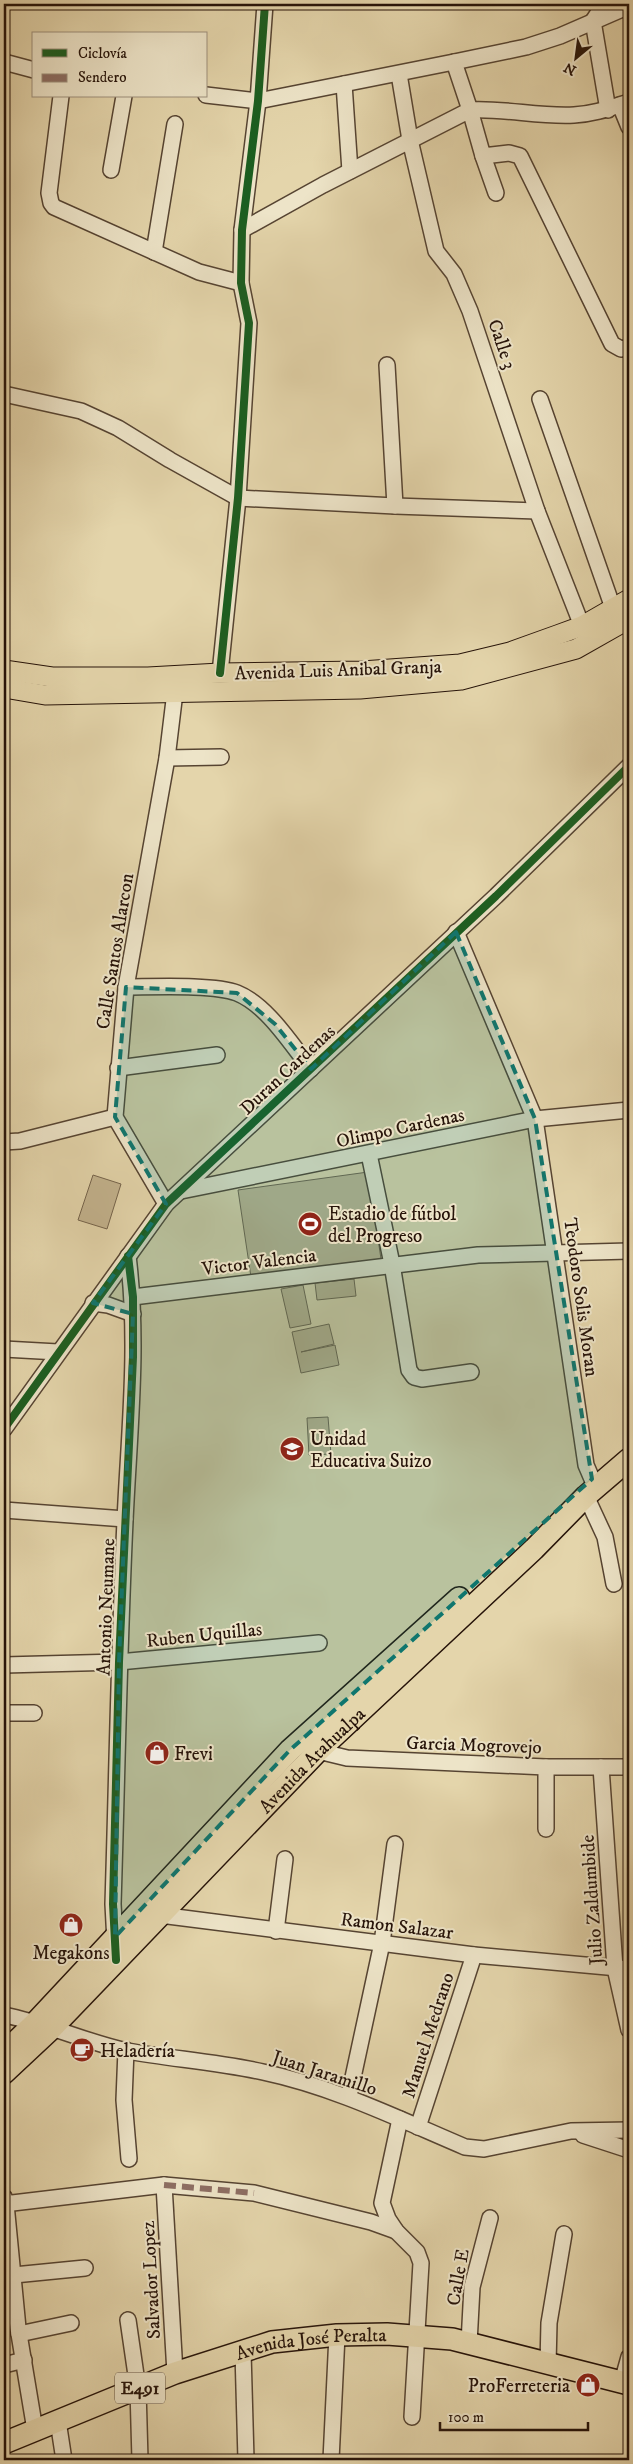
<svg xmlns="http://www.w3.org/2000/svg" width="633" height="2464" viewBox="0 0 633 2464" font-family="'IM FELL DW Pica',serif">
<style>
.green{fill:#c4b48f;stroke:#75644c}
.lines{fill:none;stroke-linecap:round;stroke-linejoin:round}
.minor-casing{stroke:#564432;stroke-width:18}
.major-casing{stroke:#261309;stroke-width:21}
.highway-casing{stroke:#261309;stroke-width:24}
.minor{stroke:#ede4c8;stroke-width:15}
.major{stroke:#e4d5ab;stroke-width:19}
.highway{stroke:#e4d5ab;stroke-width:21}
.quiet{stroke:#8d6e63;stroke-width:6;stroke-dasharray:12 6;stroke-linecap:butt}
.cycleway-casing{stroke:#ede4c8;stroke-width:11}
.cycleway{stroke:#1b5e20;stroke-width:8}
.marked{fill:#0f766e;fill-opacity:0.2;stroke:#0f766e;stroke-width:4;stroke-dasharray:10 6;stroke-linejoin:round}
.labels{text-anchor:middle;stroke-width:4;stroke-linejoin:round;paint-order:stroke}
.shield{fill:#ede4c8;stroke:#625242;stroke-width:1}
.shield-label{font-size:18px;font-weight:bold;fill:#261309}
.street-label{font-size:19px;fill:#261309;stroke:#ede4c8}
.poi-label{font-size:19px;fill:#261309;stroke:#ede4c8;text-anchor:start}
</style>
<rect width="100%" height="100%" fill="#e4d5ab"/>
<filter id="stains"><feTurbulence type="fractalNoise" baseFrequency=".004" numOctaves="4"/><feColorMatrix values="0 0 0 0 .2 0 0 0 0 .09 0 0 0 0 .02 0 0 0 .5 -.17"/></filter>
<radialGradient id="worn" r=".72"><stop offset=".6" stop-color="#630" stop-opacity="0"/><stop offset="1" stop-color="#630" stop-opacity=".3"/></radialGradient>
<g class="green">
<path d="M368,1172L381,1259L251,1277L238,1190Z"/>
<path d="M93,1175L121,1184L107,1229L78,1220Z"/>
<path d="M354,1279L356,1296L317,1300L315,1283Z"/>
<path d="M303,1285L311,1324L290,1328L281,1289Z"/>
<path d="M329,1324L334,1344L301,1352L335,1345L339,1365L301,1373L292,1332Z"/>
<path d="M328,1417L331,1454L309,1455L307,1418Z"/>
</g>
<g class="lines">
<defs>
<g id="minor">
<path d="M604,4L593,21L608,110"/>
<path d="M4,62L34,70"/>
<path d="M454,62L470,110C505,108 539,117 574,115C594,114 610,108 629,102"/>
<path d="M399,74L410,140L436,251L454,274L470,311L537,511L582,626"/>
<path d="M344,84L350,171"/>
<path d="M206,95L258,101L454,62L526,47L560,36L629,6"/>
<path d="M61,96L49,193L51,203L54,207L199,272L241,283"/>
<path d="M620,105L629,127"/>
<path d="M483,156L496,193"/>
<path d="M111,170L124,96"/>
<path d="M242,230L323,185L470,110L483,156L509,153L520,156L612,344L621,349L629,347"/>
<path d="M154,252L175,124"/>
<path d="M387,365L395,506"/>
<path d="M4,394L81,411L118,428L170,460L238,498L395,506L537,511"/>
<path d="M540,399L613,608"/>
<path d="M220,673L238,498L249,323L241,283L242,230L258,101L265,4"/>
<path d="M167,758L221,757"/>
<path d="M456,932L535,1119L586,1465L592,1479"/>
<path d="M126,987C151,987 215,984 237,993C267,1005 291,1044 311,1069"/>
<path d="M118,1068L217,1055"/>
<path d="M4,1142L20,1141L115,1117"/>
<path d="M369,1154L392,1264L409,1370L414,1377L422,1379L471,1372"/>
<path d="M181,1191L535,1119L629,1110"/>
<path d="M166,1204L115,1117L126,987L167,758L175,692"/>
<path d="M133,1297L478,1255L629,1251"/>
<path d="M93,1303L108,1305L133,1314"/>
<path d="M4,1349L58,1352"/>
<path d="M4,1429L166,1204L496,896L629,766"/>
<path d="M586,1496L605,1537L614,1584"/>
<path d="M4,1510L125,1519"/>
<path d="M4,1665L119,1662L319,1643"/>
<path d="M4,1713H34"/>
<path d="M318,1751L347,1758L546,1767H629"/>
<path d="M546,1767V1829"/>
<path d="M601,1767L615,1968L629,2030"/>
<path d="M160,1915L474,1955L629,1969"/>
<path d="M276,1931L285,1859"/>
<path d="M115,1942L113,1904C117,1776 119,1649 125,1521C129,1433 139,1344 128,1256"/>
<path d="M4,2015C46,2023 85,2042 127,2051C172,2059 218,2062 263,2072C334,2087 399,2119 465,2147L484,2149L571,2131L629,2130"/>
<path d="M126,2050L124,2100L129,2159"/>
<path d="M349,2096L382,1943L395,1844"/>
<path d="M400,2119L382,2203L388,2219L396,2231L417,2252L421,2263L412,2417"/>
<path d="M418,2127L474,1955"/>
<path d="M583,2135L629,2150"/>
<path d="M164,2185L175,2373"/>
<path d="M4,2197L6,2204L18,2328L35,2430"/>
<path d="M4,2204L164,2185L254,2193L371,2222L396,2231"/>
<path d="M4,2276L85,2268"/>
<path d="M128,2320L138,2389L140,2460"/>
<path d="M19,2334L71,2323"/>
<path d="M469,2343L472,2287L490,2218"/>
<path d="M243,2352L246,2460"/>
<path d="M548,2364L549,2323L564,2234"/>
<path d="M4,2365L24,2360"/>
<path d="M622,2382L629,2357"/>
<path d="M58,2421L64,2460"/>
<path d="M331,2460L337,2335"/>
</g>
<g id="major">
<path d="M4,670L52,677H148L220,673L362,671L460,664L510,652L557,635L582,626L629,599"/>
<path d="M4,688L45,695L360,689L461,680L576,649L629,619"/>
</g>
<g id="highway">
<path d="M4,2053L36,2022L290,1750L459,1598"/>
<path id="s1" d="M4,2073L50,2030L318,1751L534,1549L586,1496L629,1459"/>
<path id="s2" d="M4,2443L175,2373L272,2342L337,2335L387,2334L452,2339L629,2384"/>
</g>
</defs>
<use href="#minor" class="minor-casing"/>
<use href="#major" class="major-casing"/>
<use href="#highway" class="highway-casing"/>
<use href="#minor" class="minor"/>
<use href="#major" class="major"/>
<use href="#highway" class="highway"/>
<path class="quiet" d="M164,2185L254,2193"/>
<defs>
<g id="cycleway">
<path d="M220,673L238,498L249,323L241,283L242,230L258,101L265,4"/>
<path d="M4,1429L166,1204L496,896L629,766"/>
<path d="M116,1960L113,1904L119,1662L133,1357V1297L128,1256"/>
</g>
</defs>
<use href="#cycleway" class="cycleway-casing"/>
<use href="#cycleway" class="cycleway"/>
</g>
<path class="marked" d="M456,932L535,1119L592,1479L290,1750L115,1937L119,1662L133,1314L93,1303L166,1204L115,1117L126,987L237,993L275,1024L311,1069Z"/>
<defs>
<symbol id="stadium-disc" viewBox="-11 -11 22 22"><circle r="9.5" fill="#8f2418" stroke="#ede4c8"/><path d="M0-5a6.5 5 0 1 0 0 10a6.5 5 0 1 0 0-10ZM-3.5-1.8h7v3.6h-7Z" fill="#fff"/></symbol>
<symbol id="school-disc" viewBox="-11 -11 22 22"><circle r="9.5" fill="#8f2418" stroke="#ede4c8"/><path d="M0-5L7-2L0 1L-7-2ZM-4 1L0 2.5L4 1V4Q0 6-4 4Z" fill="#fff"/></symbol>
<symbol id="shop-disc" viewBox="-11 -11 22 22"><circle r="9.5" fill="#8f2418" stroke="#ede4c8"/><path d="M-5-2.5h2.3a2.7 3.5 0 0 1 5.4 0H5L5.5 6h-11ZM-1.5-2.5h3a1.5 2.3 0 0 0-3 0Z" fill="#fff"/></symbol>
<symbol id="cafe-disc" viewBox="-11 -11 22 22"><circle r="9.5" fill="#8f2418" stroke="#ede4c8"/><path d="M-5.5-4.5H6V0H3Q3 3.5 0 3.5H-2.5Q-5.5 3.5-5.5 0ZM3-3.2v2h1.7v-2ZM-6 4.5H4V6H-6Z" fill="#fff"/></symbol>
</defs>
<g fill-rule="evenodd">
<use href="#stadium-disc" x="296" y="1210" width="28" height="28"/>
<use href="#school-disc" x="278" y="1435" width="28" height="28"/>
<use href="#shop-disc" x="143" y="1739" width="28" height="28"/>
<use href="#shop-disc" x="57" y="1911" width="28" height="28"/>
<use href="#cafe-disc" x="68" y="2036" width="28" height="28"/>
<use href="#shop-disc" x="574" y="2371" width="28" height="28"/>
</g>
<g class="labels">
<rect class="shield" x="115" y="2372.5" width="50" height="31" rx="4"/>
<g class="shield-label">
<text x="140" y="2394">E491</text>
</g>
<g class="street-label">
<text transform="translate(503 344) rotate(71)" y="7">Calle 3</text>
<text transform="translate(338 669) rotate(-2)" y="7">Avenida Luis Anibal Granja</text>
<text transform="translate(114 951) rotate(-81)" y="7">Calle Santos Alarcon</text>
<text transform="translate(287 1069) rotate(-43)" y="7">Duran Cardenas</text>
<text transform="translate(400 1127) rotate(-12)" y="7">Olimpo Cardenas</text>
<text transform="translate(259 1261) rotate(-7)" y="7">Victor Valencia</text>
<text transform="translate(582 1297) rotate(82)" y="7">Teodoro Solis Moran</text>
<text transform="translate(105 1607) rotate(-88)" y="7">Antonio Neumane</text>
<text transform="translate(204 1634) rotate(-6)" y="7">Ruben Uquillas</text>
<text transform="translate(474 1744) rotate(2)" y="7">Garcia Mogrovejo</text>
<text dy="7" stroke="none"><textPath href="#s1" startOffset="439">Avenida Atahualpa</textPath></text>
<text transform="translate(591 1900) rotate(-94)" y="7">Julio Zaldumbide</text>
<text transform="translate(397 1925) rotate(7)" y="7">Ramon Salazar</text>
<text transform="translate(427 2035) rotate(-72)" y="7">Manuel Medrano</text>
<text transform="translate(325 2072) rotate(18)" y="7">Juan Jaramillo</text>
<text transform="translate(457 2277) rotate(-80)" y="7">Calle E</text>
<text transform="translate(150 2280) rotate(-93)" y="7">Salvador Lopez</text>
<text dy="7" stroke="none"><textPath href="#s2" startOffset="325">Avenida José Peralta</textPath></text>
</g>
<g class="poi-label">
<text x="328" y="1220">Estadio de fútbol<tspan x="328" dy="22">del Progreso</tspan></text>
<text x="310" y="1445">Unidad<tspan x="310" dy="22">Educativa Suizo</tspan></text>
<text x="174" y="1760">Frevi</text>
<text x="71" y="1959" text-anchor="middle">Megakons</text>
<text x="100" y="2057">Heladería</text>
<text x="570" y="2392" text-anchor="end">ProFerreteria</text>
</g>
</g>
<rect width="633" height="2464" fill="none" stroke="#e4d5ab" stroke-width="20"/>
<rect x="5" y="5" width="623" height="2454" fill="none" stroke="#261309" stroke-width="2.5"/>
<rect x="10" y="10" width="613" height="2444" fill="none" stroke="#261309"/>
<rect x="32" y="32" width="175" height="65" fill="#ede4c8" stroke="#9d907c"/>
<rect x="42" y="49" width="25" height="8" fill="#1b5e20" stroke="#9d907c"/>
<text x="78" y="58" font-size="15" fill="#261309">Ciclovía</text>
<rect x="42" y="74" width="25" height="8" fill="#8d6e63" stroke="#9d907c"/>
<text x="78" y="82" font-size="15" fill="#261309">Sendero</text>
<g transform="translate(576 58) rotate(209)" stroke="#ede4c8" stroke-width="4" paint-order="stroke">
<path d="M0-4L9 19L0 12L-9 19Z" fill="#261309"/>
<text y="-8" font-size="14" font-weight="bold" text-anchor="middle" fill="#261309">N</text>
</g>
<path d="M440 2422v8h148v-8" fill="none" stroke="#261309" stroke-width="2.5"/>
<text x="448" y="2422" font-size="15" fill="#261309" stroke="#ede4c8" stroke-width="4" paint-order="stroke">100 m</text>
<rect width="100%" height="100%" filter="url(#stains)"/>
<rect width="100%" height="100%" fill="url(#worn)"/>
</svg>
